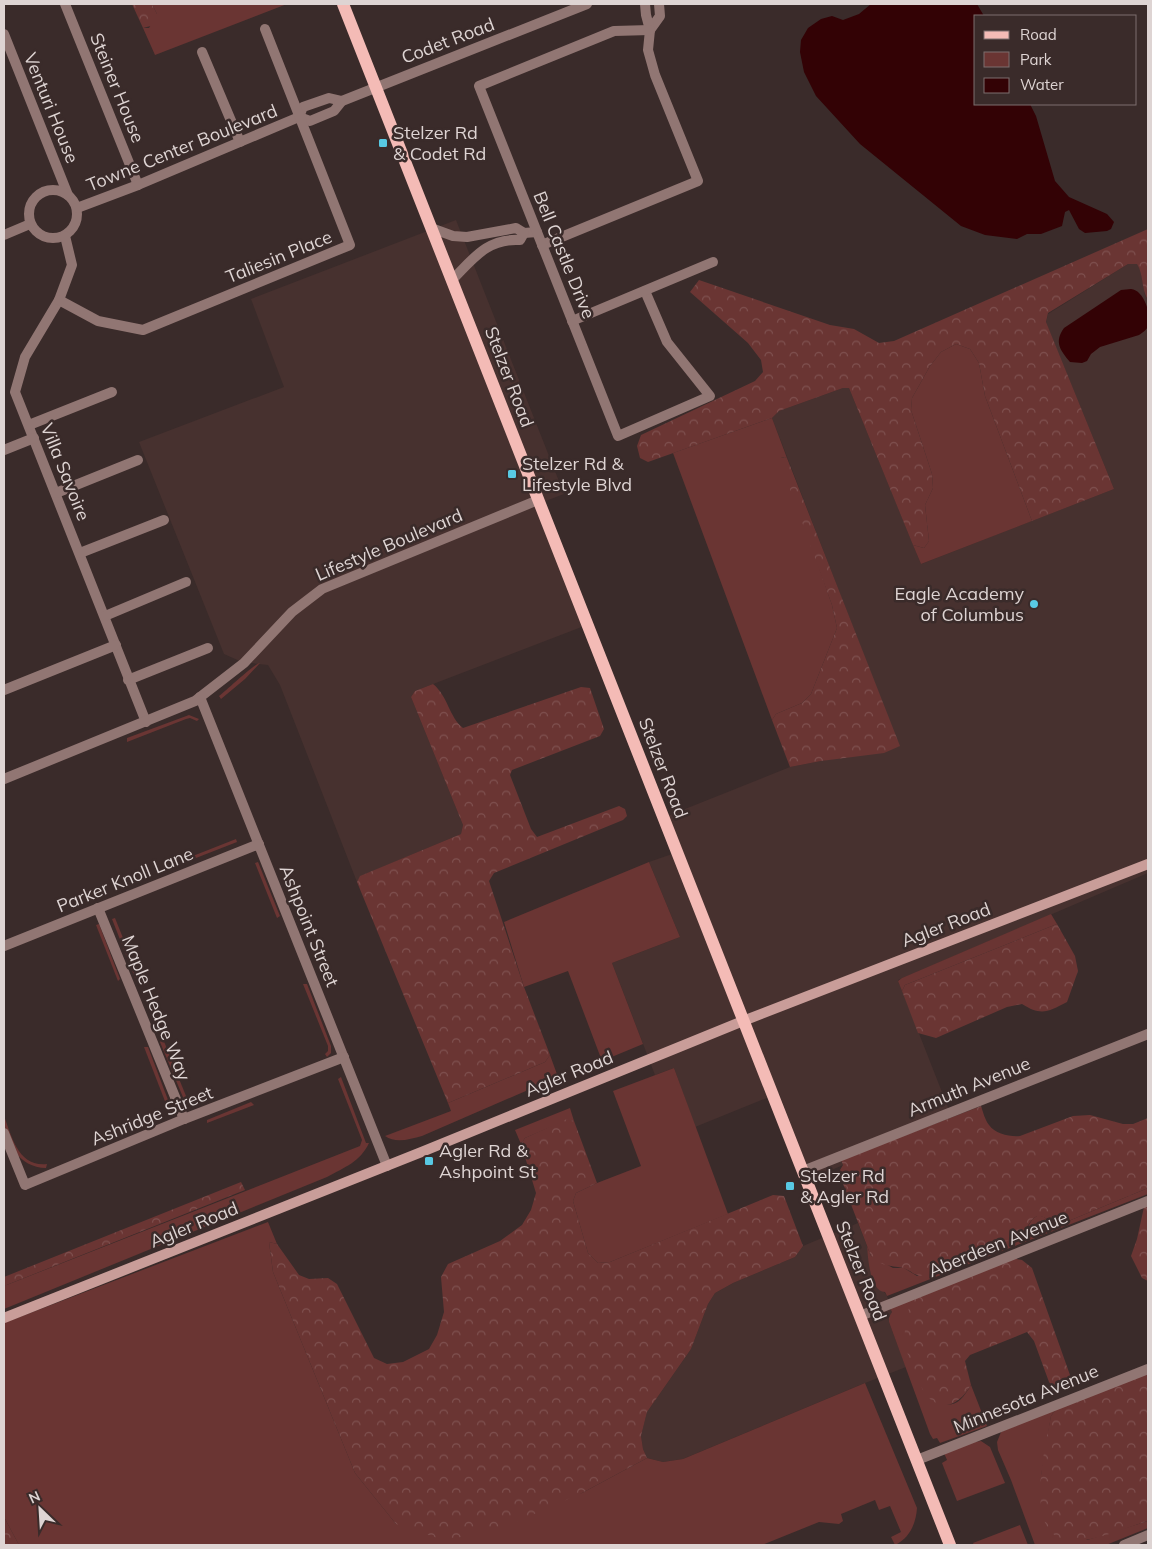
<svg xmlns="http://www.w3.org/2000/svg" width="1152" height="1549" viewBox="0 0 1152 1549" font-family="Mulish,sans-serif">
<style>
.built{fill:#47312f}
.green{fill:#6a3533}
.forest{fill:url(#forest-crowns)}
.water{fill:#330205}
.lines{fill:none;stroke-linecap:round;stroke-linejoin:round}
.minor{stroke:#917673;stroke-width:10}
.secondary{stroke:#c99d99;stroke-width:10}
.primary{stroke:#f4bbb6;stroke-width:12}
.poi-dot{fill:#58c9e3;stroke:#3a2b2a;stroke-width:2}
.labels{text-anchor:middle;stroke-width:5;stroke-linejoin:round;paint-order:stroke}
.street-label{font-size:18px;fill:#ded4d3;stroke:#3a2b2a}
.poi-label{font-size:18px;fill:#ded4d3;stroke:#3a2b2a;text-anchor:start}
</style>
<defs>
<pattern id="forest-crowns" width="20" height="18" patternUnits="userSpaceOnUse" patternTransform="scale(1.25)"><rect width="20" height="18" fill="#6a3533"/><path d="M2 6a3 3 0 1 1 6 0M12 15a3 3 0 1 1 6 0" fill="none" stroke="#7f5150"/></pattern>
</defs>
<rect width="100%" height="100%" fill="#3a2b2a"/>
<g class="built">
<path d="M456,220L564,494L543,502L592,623L415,691L411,697L463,825L461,834L361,876L357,882L280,685L268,665L242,662L224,654L139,442L284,387L251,299Z"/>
<path d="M1128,264H1137L1141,271L1145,295L1148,300V873L898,980L951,1115L841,1160L843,1165L811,1179L779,1093L695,1127L674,1068L655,1075L612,963L680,937L649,862L678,852L665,817L790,767L899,746L772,418L779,411L843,388H849L921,564L1114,489L1046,323L1048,314Z"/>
<path d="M858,1223L867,1246L871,1273L887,1296L892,1312L889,1322L906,1367L860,1385L683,1459L663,1462L647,1458L643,1449L641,1436L647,1412L691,1349L708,1304L715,1293L733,1283L795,1257L803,1246Z"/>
</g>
<g class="green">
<path d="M152,4H287L155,55L143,28H149L157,14Z"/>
<path d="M956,344L970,349L979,363L985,396L1032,521L921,564L913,545L924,548L929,541L925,505L933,488L932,474L911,410L912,398L930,366L941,352Z"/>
<path d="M772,418L787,458L781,457L832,605L837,628L811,694L802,703L776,714L772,720L673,453Z"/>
<path d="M260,663L245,679L221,699L219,696C227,690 254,664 260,663Z"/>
<path d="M189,715L199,719L197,721L190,718L186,719L127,742V738Z"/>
<path d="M236,839L237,842L178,865L175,863Z"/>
<path d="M258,862L280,916L277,918L255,863Z"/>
<path d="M649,862L680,937L612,963L643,1044L602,1061L568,971L524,987L504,922Z"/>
<path d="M1051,914L1057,924L905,985L902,991L898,981L902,978Z"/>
<path d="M115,918L139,978H135L112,919Z"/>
<path d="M99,924L120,979L118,981L96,925Z"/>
<path d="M303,984H307L331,1046V1053L327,1057L325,1054L328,1051V1046Z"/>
<path d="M163,1039L188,1101L185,1102L160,1042Z"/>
<path d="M144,1047H148L171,1108L168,1109Z"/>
<path d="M550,1055L558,1077L422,1136C410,1139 396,1144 385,1136L451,1111L448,1103L545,1062Z"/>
<path d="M674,1068L728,1214L610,1262L598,1263L588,1253L573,1201L576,1193L597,1183L641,1166L613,1091Z"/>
<path d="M341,1077L366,1143H369C360,1162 345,1167 327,1177L4,1309V1286L360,1146L362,1140L338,1079Z"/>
<path d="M251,1102L254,1105L207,1123V1120Z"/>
<path d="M570,1108L574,1121L567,1120L525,1138L521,1144L515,1130Z"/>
<path d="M4,1116C12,1137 18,1167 47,1164L46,1168C19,1168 4,1141 4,1116Z"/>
<path d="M1148,1188V1194L887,1296L885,1292C870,1292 868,1258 867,1246L871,1256L893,1268H904L917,1276L1026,1230C1035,1214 1038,1211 1053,1224L1066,1222Z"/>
<path d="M268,1222L277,1244L269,1242L273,1272L355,1473L396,1524L582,1493L647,1458L663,1462L683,1459L865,1383L917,1508C916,1523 910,1538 895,1545L891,1537L901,1532L890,1506L879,1510L875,1500L841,1514L843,1521L839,1524L819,1522L762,1545H19L4,1517V1323Z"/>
<path d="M921,1293L931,1399C952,1410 960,1404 971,1385L987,1426L940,1443L937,1438L933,1439L930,1434L889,1322V1317L892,1312L890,1308Z"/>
<path d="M1057,1408L1051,1416L1041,1476V1504L1087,1540L1148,1521V1528L1106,1545H1035L1011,1480L998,1450L997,1442L1001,1432Z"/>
<path d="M981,1441L990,1447L1005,1483L957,1501L942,1463L947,1460L944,1453L969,1443Z"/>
<path d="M1020,1525L1028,1545H974L973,1543Z"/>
</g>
<g class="forest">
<path d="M132,4H152L157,14L158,24L143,28Z"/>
<path d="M1148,229V300C1141,289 1144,275 1137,264H1128L1048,313L1046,322L1114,489L1032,521L985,396L979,363L970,349L956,344L941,352L930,366L912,398L911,410L932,474L933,488L925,505L929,541L924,548L913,545L849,388H843L779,411L772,418L648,462L640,458L637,446L641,435L755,381L763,372L761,360L748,343L690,292L699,280L830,325L854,329L879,343L894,341Z"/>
<path d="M780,457L787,458L900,746L884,753L821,761L790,767L772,720L776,714L802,703L811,694L837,628L832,605L781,464Z"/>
<path d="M433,684C448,696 449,717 463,728L581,687L590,688L604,729L600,736L512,770L510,775L531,829L537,837L619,806L625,809L627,816L623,820L494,873L489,881L524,987L550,1055L545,1062L448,1103L357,882L360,876L461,834L463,825L411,697L415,691Z"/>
<path d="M1057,924L1075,956L1078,971L1067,1002C1048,1012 1041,1016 1022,1004L1007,1007L936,1038L918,1033L902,991L905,985Z"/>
<path d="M981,1106C983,1112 985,1120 989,1125C995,1134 1010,1137 1020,1136L1073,1116L1090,1115L1123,1124H1133L1148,1118V1188L1066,1222L1053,1224C1032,1205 1033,1224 1019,1236L925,1276C912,1276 913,1271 903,1268C889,1265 882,1267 871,1256L840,1176V1170L843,1165L841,1160Z"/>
<path d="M567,1119L574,1121L597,1183L576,1193L573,1201L588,1253L598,1263L610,1262L773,1195L784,1196L803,1246L795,1257L733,1283L715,1293L708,1304L691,1349L647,1412L641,1436L643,1449L647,1458L582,1493L516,1522L446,1541L396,1524L355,1473L273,1272L269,1242L277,1244L299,1275L309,1279L328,1278L337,1284L374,1358L387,1364L403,1362L429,1349L437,1335L444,1312L441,1277L448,1264L500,1241L522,1225L531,1210L536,1193L521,1144L525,1138Z"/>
<path d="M241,1182L245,1190L4,1286V1277Z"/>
<path d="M1148,1204V1281L1142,1278L1131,1256L1137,1239L1144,1207Z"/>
<path d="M1011,1258L1022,1260L1032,1268L1070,1375V1383L1063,1386L1053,1387L1049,1382L1034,1341L1027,1332L970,1355L965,1361L971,1385C959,1406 938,1415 923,1390C919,1384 917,1375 914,1368C911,1362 907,1354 906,1347C903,1329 906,1318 911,1301Z"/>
<path d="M1148,1372V1521C1131,1526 1102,1538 1085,1540C1074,1541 1061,1541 1052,1533C1029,1512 1046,1443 1051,1416L1057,1408Z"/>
<path d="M4,1517L19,1545H4Z"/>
</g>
<g class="water">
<path d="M871,4H977L984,16H976V104H1030L1036,116L1055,181L1069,197L1107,214L1114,222L1111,229L1107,231L1085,233L1079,229L1069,210L1065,212L1062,226L1041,234H1027L1017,239L985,235L961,226L860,144L816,96L804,72L800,52L801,40L808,28L821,19L832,16L843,20L859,14Z"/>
<path d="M1131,289C1144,290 1152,315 1148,326C1147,330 1142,333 1139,335L1100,347L1091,354L1087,361L1082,363L1070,362C1060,350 1054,342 1064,328L1121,290Z"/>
</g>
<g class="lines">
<g class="minor">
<path d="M65,4L138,185"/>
<path d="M650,30L660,16L659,4"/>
<path d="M4,34L68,195"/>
<path d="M202,52L240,142"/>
<path d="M299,117L303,107L329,98L342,101"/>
<circle cx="53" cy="214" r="24"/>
<path d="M77,208L138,185L299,117L310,121L334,111L342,101L587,4"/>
<path d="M431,228L453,236L467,237L516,228L524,233L537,232"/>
<path d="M4,235L30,224"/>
<path d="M65,236L72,265L59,300L25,357L15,392L146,722"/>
<path d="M542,245L698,181L655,75L648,50L650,30L646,15L645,4"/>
<path d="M452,280C473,259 487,238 520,240L524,233"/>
<path d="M645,291L667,342L710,396L618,436L479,86L614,31L650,30"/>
<path d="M59,300L98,321L143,330L350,245L265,29"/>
<path d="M572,321L713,262"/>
<path d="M29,425L112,392"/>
<path d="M4,450L34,438"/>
<path d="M56,493L138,460"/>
<path d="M80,553L164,520"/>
<path d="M105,616L186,582"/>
<path d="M128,680L208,648"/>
<path d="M4,690L116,645"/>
<path d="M200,697L387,1166"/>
<path d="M4,779L195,701L244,663L292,612L322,589L538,500"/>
<path d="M98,908L184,1119"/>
<path d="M4,946L259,844"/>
<path d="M4,1133L25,1185L184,1119L344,1057"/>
<path d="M803,1171L1148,1034"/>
<path d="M860,1316L1148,1201"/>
<path d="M917,1460L1148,1369"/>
<path d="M1124,1545L1148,1535"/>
</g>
<path class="secondary" d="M4,1318L424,1151L743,1021L1148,864"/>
<path class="primary" d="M343,4L950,1545"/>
</g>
<g class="poi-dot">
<rect x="378" y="138" width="10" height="10" rx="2.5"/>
<rect x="507" y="469" width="10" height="10" rx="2.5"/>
<circle cx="1034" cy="604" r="5"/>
<rect x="424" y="1156" width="10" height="10" rx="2.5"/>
<rect x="785" y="1181" width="10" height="10" rx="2.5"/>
</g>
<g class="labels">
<g class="street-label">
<text transform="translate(448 41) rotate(-21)" y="6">Codet Road</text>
<text transform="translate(117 88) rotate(68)" y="6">Steiner House</text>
<text transform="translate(51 108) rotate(68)" y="6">Venturi House</text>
<text transform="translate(182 148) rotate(-22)" y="6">Towne Center Boulevard</text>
<text transform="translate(564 255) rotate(68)" y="6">Bell Castle Drive</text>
<text transform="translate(279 257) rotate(-22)" y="6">Taliesin Place</text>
<text transform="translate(509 377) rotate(69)" y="6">Stelzer Road</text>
<text transform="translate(65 472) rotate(68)" y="6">Villa Savoire</text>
<text transform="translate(389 545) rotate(-23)" y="6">Lifestyle Boulevard</text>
<text transform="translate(663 768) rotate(69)" y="6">Stelzer Road</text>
<text transform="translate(125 880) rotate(-22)" y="6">Parker Knoll Lane</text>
<text transform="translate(946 925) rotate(-21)" y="6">Agler Road</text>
<text transform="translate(309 926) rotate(68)" y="6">Ashpoint Street</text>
<text transform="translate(156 1008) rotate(68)" y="6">Maple Hedge Way</text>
<text transform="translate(569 1074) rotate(-22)" y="6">Agler Road</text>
<text transform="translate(969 1087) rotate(-22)" y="6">Armuth Avenue</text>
<text transform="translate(152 1116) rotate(-22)" y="6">Ashridge Street</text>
<text transform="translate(194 1225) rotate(-22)" y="6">Agler Road</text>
<text transform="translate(998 1244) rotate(-22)" y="6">Aberdeen Avenue</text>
<text transform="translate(861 1271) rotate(68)" y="6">Stelzer Road</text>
<text transform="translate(1026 1399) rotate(-22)" y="6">Minnesota Avenue</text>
</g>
<g class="poi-label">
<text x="393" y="139">Stelzer Rd<tspan x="393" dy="21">&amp; Codet Rd</tspan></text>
<text x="522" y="470">Stelzer Rd &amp;<tspan x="522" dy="21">Lifestyle Blvd</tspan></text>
<text x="1024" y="600" text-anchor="end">Eagle Academy<tspan x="1024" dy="21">of Columbus</tspan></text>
<text x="439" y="1157">Agler Rd &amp;<tspan x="439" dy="21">Ashpoint St</tspan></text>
<text x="800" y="1182">Stelzer Rd<tspan x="800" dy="21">&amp; Agler Rd</tspan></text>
</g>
</g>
<rect width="1152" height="1549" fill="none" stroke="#ded4d3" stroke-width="10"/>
<rect x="974" y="15" width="162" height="90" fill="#3a2b2a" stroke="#7c6f6e"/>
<rect x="984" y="31" width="25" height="8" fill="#f4bbb6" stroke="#7c6f6e"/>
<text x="1020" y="40" font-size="15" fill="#ded4d3">Road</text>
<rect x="984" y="52" width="25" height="15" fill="#6a3533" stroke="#7c6f6e"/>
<text x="1020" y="65" font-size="15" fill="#ded4d3">Park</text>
<rect x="984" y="78" width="25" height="15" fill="#330205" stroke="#7c6f6e"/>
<text x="1020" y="90" font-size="15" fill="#ded4d3">Water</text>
<g transform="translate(40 1509) rotate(335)" stroke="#3a2b2a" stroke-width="4" paint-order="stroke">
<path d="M0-4L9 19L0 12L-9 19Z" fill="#ded4d3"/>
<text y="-8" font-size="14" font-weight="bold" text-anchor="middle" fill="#ded4d3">N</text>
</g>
</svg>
